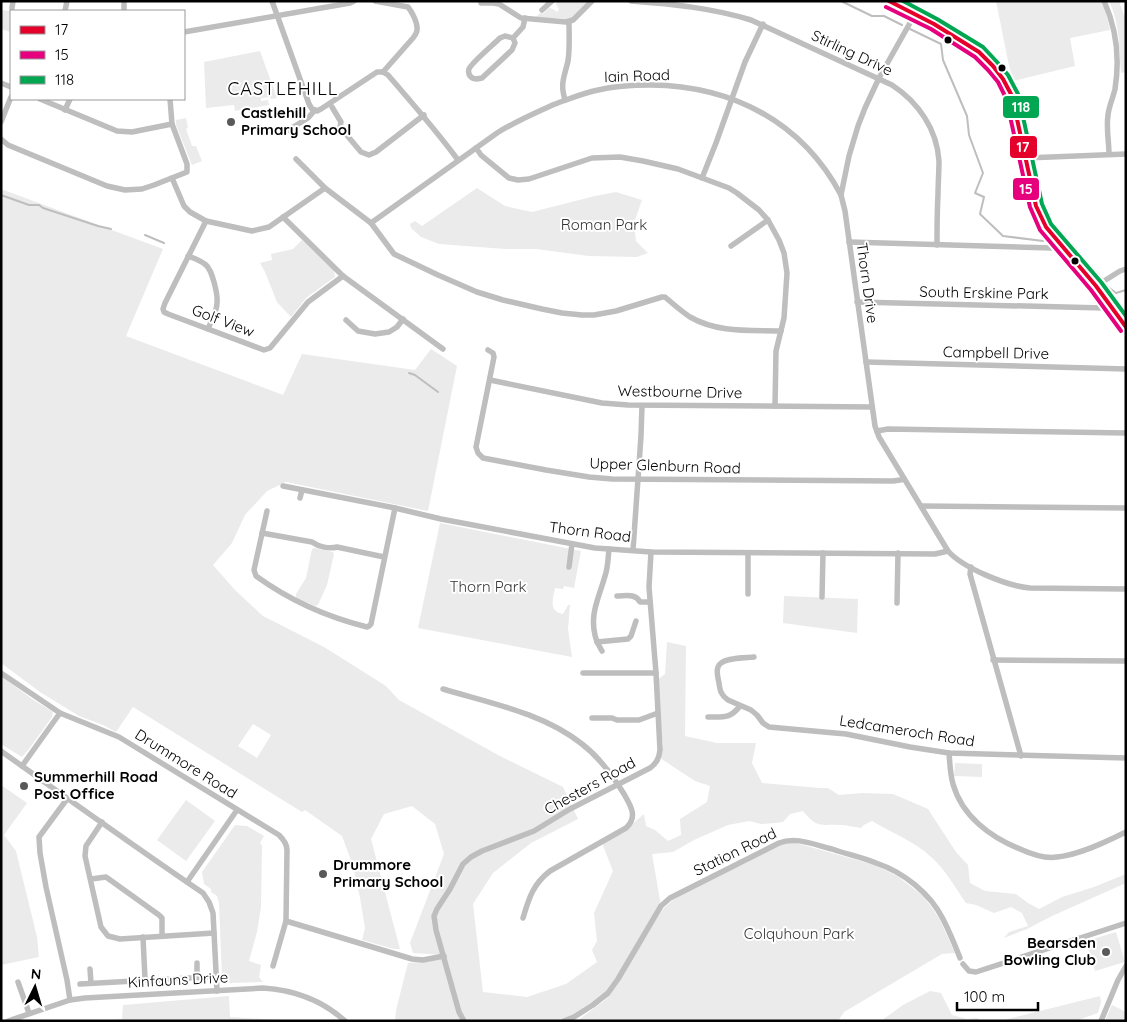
<svg xmlns="http://www.w3.org/2000/svg" width="1127" height="1022" viewBox="0 0 1127 1022" font-family="Quicksand,sans-serif">
<style>
.green{fill:#ebebeb;fill-rule:evenodd}
.lines{fill:none;stroke-linecap:round;stroke-linejoin:round}
.stream{stroke:#bebebe;stroke-width:2}
.minor{stroke:#bebebe;stroke-width:5.5}
.major{stroke:#bebebe;stroke-width:7}
.bus-1-casing{stroke:#fff;stroke-width:8}
.bus-2-casing{stroke:#fff;stroke-width:8}
.bus-3-casing{stroke:#fff;stroke-width:8}
.bus-1{stroke:#e4002b;stroke-width:4}
.bus-2{stroke:#e6007e;stroke-width:4}
.bus-3{stroke:#00a651;stroke-width:4}
.bus-dot{fill:#000;stroke:#fff;stroke-width:2}
.poi-dot{fill:#595959;stroke:#fff;stroke-width:2}
.labels{text-anchor:middle;stroke-width:4;stroke-linejoin:round;paint-order:stroke}
.street-label{font-size:15px;fill:#000;stroke:#fff}
.poi-label{font-size:15px;font-weight:bold;fill:#000;stroke:#fff;text-anchor:start}
.park-label{font-size:15px;fill:#323232;stroke:#fff}
.quarter-label{font-size:18px;letter-spacing:1px;fill:#000;stroke:#fff}
.line-badge{stroke:#fff;stroke-width:2}
.badge-label{font-size:14px;text-anchor:middle;font-weight:bold;fill:#fff}
</style>
<rect width="100%" height="100%" fill="#fff"/>
<g class="green">
<path d="M557,1H589L571,18L568,19L536,17L541,12L543,14L549,8L553,9L557,12L559,9L556,4Z"/>
<path d="M996,1H1101L1107,17L1110,30L1070,38L1075,66L1013,81L1008,61Z"/>
<path d="M1109,1H1119L1125,18L1126,72L1121,73C1119,48 1120,23 1109,1Z"/>
<path d="M1,10L11,11V32L1,29Z"/>
<path d="M260,51L277,98L271,99L270,97L261,98V101L268,100L269,105L235,111L234,105L206,108L204,62Z"/>
<path d="M186,118L188,128L186,129L192,146H196L202,161L192,165L176,125V120Z"/>
<path d="M477,188L505,206L532,212L595,196L616,192L642,200L634,223L636,241L648,253L637,257L589,256L536,249H505L439,244L421,237L411,228L410,224L415,221L422,226Z"/>
<path d="M1,189L163,249L126,336L283,395L302,354L415,370L431,349L457,366L428,511L286,482L267,491L245,515L232,543L213,565L235,590L263,616L324,647L386,686L399,700L498,755L563,787L578,819L531,843L493,873L473,904L483,992L527,997L566,984L597,962L592,950L597,941L594,913L613,871L602,843L630,826L644,814L646,826L655,830L668,841L681,835L680,819L707,802L710,786L695,781L660,758L663,744L658,720L657,680L665,674L667,642L686,646L685,736L717,743H756L752,763L762,783L820,788H828L839,795L862,793L893,794L928,809L956,852L968,865L970,883L985,891L1016,894L1028,903L1039,909L1062,897L1094,887L1126,874V883L1052,916L1027,929L1004,938L1009,932L1028,926L1022,913L1011,907L994,913L976,905L966,903C955,888 946,870 931,857C914,841 892,833 872,821L864,825L861,828C854,827 847,825 840,825C820,824 818,829 803,811L790,814L783,822L775,823L761,824L749,821L728,825L694,840L673,852L652,854L661,906L644,940L663,909L674,899L704,882L742,865L783,843H796L875,865L897,876L922,895L933,909L940,920L955,953L942,954L844,1012L838,1021H576L580,1019L609,997L562,1021H395L396,1010L408,963L420,962L442,955L413,953L410,943L444,854L435,824L412,806L384,814L371,839L400,949H394L362,940L365,928L360,898L353,866L342,836L305,810L302,812L133,707L116,732L103,725L79,716L40,692L1,663ZM253,724L271,735L257,758L238,746Z"/>
<path d="M302,240L334,270L335,277L307,297L291,317L277,302L265,272L260,263L272,260L271,254L293,249Z"/>
<path d="M440,523L581,551L574,588L564,586L563,589L555,588C553,599 548,611 563,614L568,605H570L568,629L572,657L418,628Z"/>
<path d="M315,548L333,552L334,554L327,585L318,605L315,606L296,598V594L306,578L312,549Z"/>
<path d="M784,596L858,599L857,633L783,623Z"/>
<path d="M1,676L32,699L53,712L52,717L29,749L22,757L1,744Z"/>
<path d="M955,763L982,764V777L954,776Z"/>
<path d="M1,785L27,803L4,835L16,851L37,937L39,957L1,965Z"/>
<path d="M186,800L215,821L186,861L157,840Z"/>
<path d="M235,825L247,826L264,836L260,843L262,846L261,907L257,932L249,961L261,965L259,977L263,982L229,983L222,977L219,903L217,896L211,892V889L204,884L202,872Z"/>
<path d="M1116,932L1125,962L1095,971L1086,941Z"/>
<path d="M930,991L941,993L952,1015L967,1019L977,1018L981,1021H881L903,1005Z"/>
<path d="M229,996L230,1017L292,1021H108L122,1019L123,1005Z"/>
<path d="M1100,996L1101,1002L1098,1013L1075,1021H1000Z"/>
<path d="M1112,1005L1126,1012V1021H1105Z"/>
</g>
<g class="lines">
<g class="stream">
<path d="M841,1L872,16H884L902,25"/>
<path d="M910,29L941,44L943,60L967,116L969,135L983,173L975,193L984,197L980,214L1003,236L1043,241"/>
<path d="M1,195L29,205H39L43,208L98,226L111,229"/>
<path d="M145,235L164,243"/>
<path d="M1067,240L1099,275L1108,287L1116,293L1126,290"/>
<path d="M409,373L415,375L438,392"/>
</g>
<g class="minor">
<path d="M272,1L309,104L312,109L315,110"/>
<path d="M375,1L408,7C412,12 418,23 417,30C417,33 415,35 413,38L383,72"/>
<path d="M631,1C672,4 712,8 751,20L892,85C918,102 937,129 939,161C939,172 938,184 938,195C937,212 937,229 937,245"/>
<path d="M1104,1C1117,30 1120,58 1115,89C1113,98 1109,106 1108,115C1106,128 1109,142 1109,154"/>
<path d="M481,3H493L499,4L521,18L566,22L573,20L592,1"/>
<path d="M12,8L13,1"/>
<path d="M542,10L552,1"/>
<path d="M65,11L67,1"/>
<path d="M124,11V1"/>
<path d="M915,14L879,78L865,108L858,126L849,156L841,195L845,211L875,426L879,437L948,551"/>
<path d="M184,32L350,3L354,1"/>
<path d="M513,38L505,36L500,38C494,44 471,63 469,69C468,72 469,75 471,77C474,80 478,79 482,78L512,50L515,43L513,38L523,27L525,18"/>
<path d="M383,72L388,75C412,103 436,130 458,160"/>
<path d="M1,83L11,87"/>
<path d="M40,99L117,131L132,132L172,124"/>
<path d="M565,100C560,83 564,78 568,61C570,48 569,35 569,22"/>
<path d="M332,107L341,122L340,127L361,152L369,155L376,152L424,115"/>
<path d="M65,110L70,99"/>
<path d="M315,110L317,111L321,109L374,74L377,72H383"/>
<path d="M1,122L11,97"/>
<path d="M285,132L308,118L315,110"/>
<path d="M1,139L8,145L107,186L125,190L142,189L154,185L187,172V164L172,124L170,99"/>
<path d="M476,148L481,155L509,178L518,180L529,179L592,158L620,157L643,161L678,169L729,188L737,193L759,210L768,220L779,240L784,253L787,273L784,318L776,351L775,406"/>
<path d="M1026,158L1126,154"/>
<path d="M296,159L325,188L371,223L394,254L438,275L477,292L503,300L542,309L562,313L582,315H594L616,311L662,297H665C673,304 681,311 690,317C718,333 749,330 781,331"/>
<path d="M172,178L184,206L190,212L206,221L252,231L269,227L325,188"/>
<path d="M702,178L716,143L745,62L763,24"/>
<path d="M283,217L343,276L443,349"/>
<path d="M206,221L165,303L163,309L164,312L168,314L264,350L270,348L308,302L343,276"/>
<path d="M371,223L497,133C516,121 535,113 555,104C569,99 583,93 598,90C615,86 633,85 651,85C733,86 802,122 841,195"/>
<path d="M849,242L1052,248L1060,245"/>
<path d="M731,246L768,220"/>
<path d="M188,256C194,258 201,261 206,265C212,270 218,294 217,303C217,312 211,321 208,329"/>
<path d="M1096,286L1120,271L1126,269"/>
<path d="M857,302L1104,308L1110,306"/>
<path d="M346,320L358,331L375,334L389,332L397,327L403,319"/>
<path d="M488,350L493,353L494,357L476,447L478,453L483,458L546,470L589,477L612,479L893,481L900,480L904,479"/>
<path d="M866,362L1126,369"/>
<path d="M490,380L602,403L628,405L872,407"/>
<path d="M877,431L888,429L1126,433"/>
<path d="M283,486L395,508L441,519L595,548L651,552L935,554L948,551C963,568 1007,586 1030,588L1126,589"/>
<path d="M300,498L302,490"/>
<path d="M921,506L1126,508"/>
<path d="M267,511L254,570L256,576C289,600 327,617 367,627L369,626L371,624L395,508"/>
<path d="M262,533L312,542C319,547 329,549 337,547L384,557"/>
<path d="M609,549C608,558 608,568 605,576C598,601 588,616 597,642L628,639L631,636L636,621"/>
<path d="M633,550L641,436L642,406"/>
<path d="M748,553V594"/>
<path d="M569,567L572,544"/>
<path d="M971,567L970,574L1021,756"/>
<path d="M617,596C626,596 635,593 640,602H650"/>
<path d="M822,597L823,553"/>
<path d="M897,603L898,553"/>
<path d="M597,642L602,651"/>
<path d="M754,657C745,658 721,657 718,667C716,672 718,678 719,683C720,691 721,695 728,700L751,710L757,715L763,723L769,727L846,734L910,747L949,753L1126,758"/>
<path d="M993,660L1126,661"/>
<path d="M1,673L60,713L119,737L279,835C284,840 287,844 287,850L286,921L273,966"/>
<path d="M583,673H656"/>
<path d="M443,689C490,703 543,713 582,744C599,757 613,776 624,794C631,806 638,817 626,828L550,871C533,884 529,898 523,918"/>
<path d="M708,717C723,717 730,719 740,706"/>
<path d="M592,718H612L617,720H639L658,713"/>
<path d="M1,751C68,799 135,847 203,893L209,902L213,913L217,991"/>
<path d="M949,753C950,764 950,774 953,784C962,816 990,837 1020,849C1031,854 1045,859 1057,857C1079,855 1106,842 1126,832"/>
<path d="M22,766L60,713"/>
<path d="M67,799L39,837L40,853L46,887L67,980L70,1000"/>
<path d="M102,822L86,846L85,856L101,927L108,936L120,939L214,933"/>
<path d="M91,879L106,877L159,915L162,918V936"/>
<path d="M187,882L237,810"/>
<path d="M286,921L412,959L423,960L444,956"/>
<path d="M143,937L145,979"/>
<path d="M197,963V977"/>
<path d="M963,964L969,971L976,972L1126,923"/>
<path d="M90,969L91,983"/>
<path d="M18,982L29,1013"/>
<path d="M80,984L208,977"/>
<path d="M8,1021L70,1000L85,998L263,988C293,990 322,1000 345,1021"/>
<path d="M464,1021L459,1012L436,930L434,916L437,909L450,889L463,864L471,857L482,851L534,831L570,809L650,768C657,763 659,758 660,750L656,673L649,587L651,552"/>
<path d="M564,1021L574,1017L593,1005L608,993L618,979L661,906L670,898L779,843C796,836 815,845 832,849C846,854 862,857 876,863C903,872 930,893 943,919C949,931 955,945 960,958"/>
<path d="M1101,1021L1118,980L1126,966"/>
</g>
<path class="major" d="M889,1L934,24L979,52L993,66L1003,79L1012,96L1036,206L1046,227L1096,286L1126,327"/>
<defs>
<path id="bus-1" d="M889,1L934,24L979,52L993,66L1003,79L1012,96L1036,206L1046,227L1096,286L1126,327"/>
<path id="bus-2" d="M886,7L931,29L975,57L988,70L998,82L1006,98L1030,207L1040,230L1091,290L1121,331"/>
<path id="bus-3" d="M903,1L937,19L983,47L997,62L1008,75L1018,94L1042,204L1051,224L1101,282L1126,316"/>
</defs>
<use href="#bus-1" class="bus-1-casing"/>
<use href="#bus-2" class="bus-2-casing"/>
<use href="#bus-3" class="bus-3-casing"/>
<use href="#bus-1" class="bus-1"/>
<use href="#bus-2" class="bus-2"/>
<use href="#bus-3" class="bus-3"/>
</g>
<g class="bus-dot">
<circle cx="948" cy="40" r="4.5"/>
<circle cx="1002" cy="68" r="4.5"/>
<circle cx="1075" cy="261" r="4.5"/>
</g>
<g class="poi-dot">
<circle cx="231" cy="122" r="5"/>
<circle cx="24" cy="786" r="5"/>
<circle cx="323" cy="874" r="5"/>
<circle cx="1106" cy="952" r="5"/>
</g>
<g class="labels">
<g class="street-label">
<text transform="translate(852 53) rotate(25)" y="5">Stirling Drive</text>
<text transform="translate(637 76) rotate(-2)" y="5">Iain Road</text>
<text transform="translate(867 283) rotate(82)" y="5">Thorn Drive</text>
<text transform="translate(984 293) rotate(1)" y="5">South Erskine Park</text>
<text transform="translate(223 321) rotate(21)" y="5">Golf View</text>
<text transform="translate(996 353) rotate(1)" y="5">Campbell Drive</text>
<text transform="translate(680 392) rotate(1)" y="5">Westbourne Drive</text>
<text transform="translate(665 466) rotate(2)" y="5">Upper Glenburn Road</text>
<text transform="translate(590 532) rotate(7)" y="5">Thorn Road</text>
<text transform="translate(907 731) rotate(9)" y="5">Ledcameroch Road</text>
<text transform="translate(186 764) rotate(32)" y="5">Drummore Road</text>
<text transform="translate(590 786) rotate(-29)" y="5">Chesters Road</text>
<text transform="translate(735 852) rotate(-26)" y="5">Station Road</text>
<text transform="translate(178 980) rotate(-3)" y="5">Kinfauns Drive</text>
</g>
<g class="poi-label">
<text x="241" y="118">Castlehill<tspan x="241" dy="17">Primary School</tspan></text>
<text x="34" y="782">Summerhill Road<tspan x="34" dy="17">Post Office</tspan></text>
<text x="333" y="870">Drummore<tspan x="333" dy="17">Primary School</tspan></text>
<text x="1096" y="948" text-anchor="end">Bearsden<tspan x="1096" dy="17">Bowling Club</tspan></text>
</g>
<g class="park-label">
<text x="604" y="230">Roman Park</text>
<text x="488" y="592">Thorn Park</text>
<text x="799" y="939">Colquhoun Park</text>
</g>
<g class="quarter-label">
<text x="283" y="95">CASTLEHILL</text>
</g>
</g>
<g class="line-badge">
<rect x="1002" y="95" width="38" height="24" rx="5" fill="#00a651"/>
<rect x="1009" y="135" width="29" height="24" rx="5" fill="#e4002b"/>
<rect x="1012" y="177" width="28" height="24" rx="5" fill="#e6007e"/>
</g>
<g class="badge-label">
<text x="1021" y="112">118</text>
<text x="1023" y="152">17</text>
<text x="1026" y="194">15</text>
</g>
<rect width="1127" height="1022" fill="none" stroke="#000000" stroke-width="5"/>
<rect x="10" y="10" width="175" height="90" fill="#ffffff" stroke="#999999"/>
<rect x="20" y="26" width="25" height="8" fill="#e4002b" stroke="#999999"/>
<text x="55" y="35" font-size="15" fill="#000000">17</text>
<rect x="20" y="51" width="25" height="8" fill="#e6007e" stroke="#999999"/>
<text x="55" y="60" font-size="15" fill="#000000">15</text>
<rect x="20" y="76" width="25" height="8" fill="#00a651" stroke="#999999"/>
<text x="55" y="85" font-size="15" fill="#000000">118</text>
<g transform="translate(35 987) rotate(5)" stroke="#ffffff" stroke-width="4" paint-order="stroke">
<path d="M0-4L9 19L0 12L-9 19Z" fill="#000000"/>
<text y="-8" font-size="14" font-weight="bold" text-anchor="middle" fill="#000000">N</text>
</g>
<path d="M957 1002v8h81v-8" fill="none" stroke="#000000" stroke-width="2.5"/>
<text x="964" y="1002" font-size="15" fill="#000000" stroke="#ffffff" stroke-width="4" paint-order="stroke">100 m</text>
</svg>
